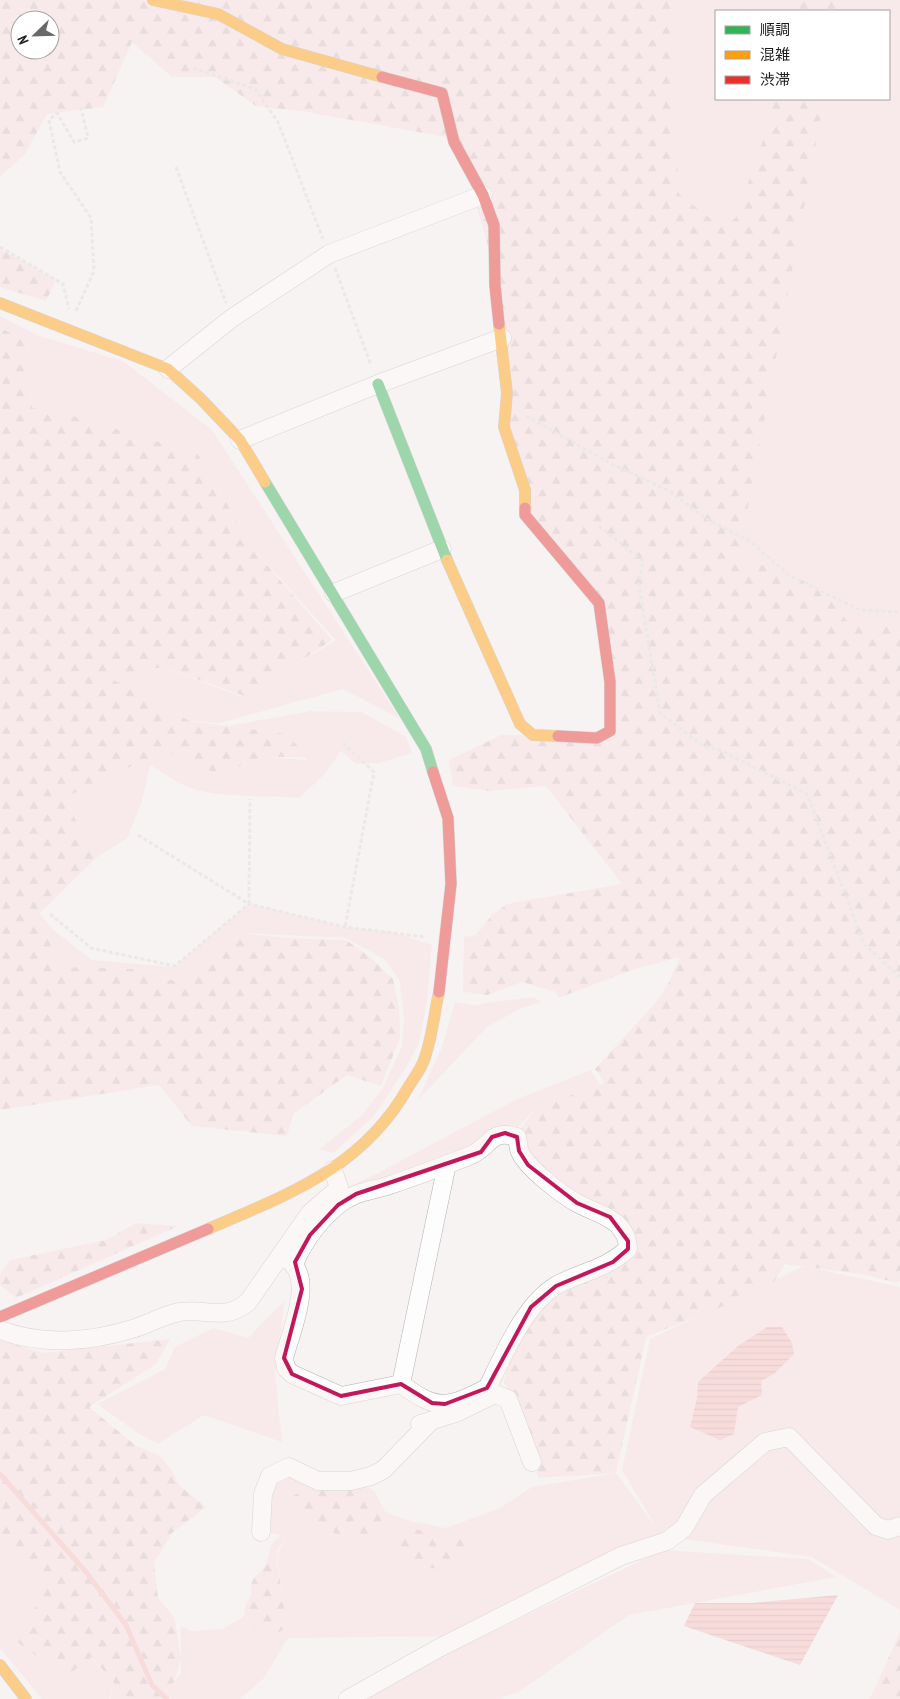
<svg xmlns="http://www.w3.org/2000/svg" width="900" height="1699" viewBox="0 0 900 1699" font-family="'PT Sans Narrow','Noto Sans JP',sans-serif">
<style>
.green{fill:#f8e1e0;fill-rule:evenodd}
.forest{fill:url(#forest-firs);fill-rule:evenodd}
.water{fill:url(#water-rules)}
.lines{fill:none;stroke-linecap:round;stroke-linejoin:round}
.stream{stroke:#f6c0be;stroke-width:5}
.street-casing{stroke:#b4b2b2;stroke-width:19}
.fast-casing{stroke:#b4b2b2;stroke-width:12}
.slow-casing{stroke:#b4b2b2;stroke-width:12}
.jam-casing{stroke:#b4b2b2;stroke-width:12}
.path{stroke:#dddcdc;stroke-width:3;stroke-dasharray:4 2.5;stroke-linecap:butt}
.street{stroke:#fefdfd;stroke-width:18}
.fast{stroke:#30b455;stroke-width:11}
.slow{stroke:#ff9f0a;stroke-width:11}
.jam{stroke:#e5322d;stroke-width:11}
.marked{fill:none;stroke:#c2185b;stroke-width:4;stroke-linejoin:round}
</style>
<defs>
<pattern id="forest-firs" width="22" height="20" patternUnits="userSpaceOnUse" patternTransform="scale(1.25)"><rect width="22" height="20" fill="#f8e1e0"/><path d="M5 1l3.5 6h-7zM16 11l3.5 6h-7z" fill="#d4c0c0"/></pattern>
<pattern id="water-rules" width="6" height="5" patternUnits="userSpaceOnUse" patternTransform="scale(1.25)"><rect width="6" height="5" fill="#f6c0be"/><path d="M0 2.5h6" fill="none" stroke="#d2a4a3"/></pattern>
</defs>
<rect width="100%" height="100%" fill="#f7f3f3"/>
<g class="green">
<path d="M485,0H900V674L699,560ZM716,11H889V99H716Z"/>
<path d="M0,316L37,335L123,361L212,430L400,719L343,689L220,723L191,721L107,677L163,667L242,697L336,640L254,550L198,454L32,408L27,341L0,328Z"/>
<path d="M311,711L362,712L406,737L412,753L379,763L356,764L341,751L325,774L299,798C263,795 225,799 190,788C177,783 162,772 150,765L142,801L127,838L96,858L64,798L151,757L161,748L219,773L266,757L307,760L287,734L228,726Z"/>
<path d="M249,904L345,927L392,932L432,945L427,1001L419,1043L407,1066L374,1116L333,1153L319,1149L361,1116L383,1088L402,1046L404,1018L400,982L386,960L345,938L243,933L175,981L135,969L61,967L37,916L39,913L52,929L92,960L174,967Z"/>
<path d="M534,997L541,1002L520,1009L488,1026L418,1100L442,1047L455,1002L472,1005Z"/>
<path d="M591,1070L600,1085L536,1108L514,1132L485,1140L309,1215L330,1196L376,1174L517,1099Z"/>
<path d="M804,1266L900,1287V1610L812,1557L662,1536L463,1636L288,1638L264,1678L240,1699H159L181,1673V1626L191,1631L222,1629L242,1618L271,1580L282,1593L277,1555L286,1536L267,1532L263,1494L286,1468L357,1479L375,1492L386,1513L407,1520L446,1528L500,1508L532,1487L616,1473L657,1529L622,1470L650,1339Z"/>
<path d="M285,1300L275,1373L282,1442L204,1415L158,1444L138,1433L97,1404L165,1369L175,1347L213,1328L248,1338Z"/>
<path d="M0,1539L47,1588L91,1657L114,1683L109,1699H42L0,1648Z"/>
<path d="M663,1550L808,1559L836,1577L629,1615L520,1691L499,1699H366L429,1662Z"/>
<path d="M876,1686L897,1699H869Z"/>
</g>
<g class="forest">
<path d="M0,0H673L670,24L679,194L724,229L736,217L767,129L770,99H824L739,556L820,587L848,622H900V1281L898,1283L861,1274L785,1264L774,1282L758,1292L646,1337L616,1473L538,1478L523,1413L504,1382L510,1354L552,1294L605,1272L624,1232L519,1151L521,1129L536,1108L605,1083L595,1069L657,1001L669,982L680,957L635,969L558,998L556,992L522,982L487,995L463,992L464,937L476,935L492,915L507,904L622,884L546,786L488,791L453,786L449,760L501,735L611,736L599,603L530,515L508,428L500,287L457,139L307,112L256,106L215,77H172L132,42L103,107L47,114L25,154L0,177ZM20,20H50V50H20Z"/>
<path d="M782,0H839L838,11H780Z"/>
<path d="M0,249L56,280L46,301L0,287Z"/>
<path d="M0,328L27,341L32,408L60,412L198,454L254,550L332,640L247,697L163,667L108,677L190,721L287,734L307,757H266L217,774L161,748L151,757L64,798L96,858L37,916L61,967L135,969L175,981L243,933L288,938L346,940L370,957L393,979L399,1008L400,1038L381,1086L347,1075L293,1114L287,1136L192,1126L159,1085L0,1110Z"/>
<path d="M136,1223L178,1226L16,1298L0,1285V1274L10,1260L106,1240Z"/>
<path d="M170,1339L156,1364L89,1407L135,1445L160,1456L173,1472L180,1486L206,1507L172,1533L154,1563L158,1598L174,1617L181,1658L175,1680L159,1699H110L114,1683L92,1657L65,1677L16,1641L47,1588L0,1539V1340L44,1353Z"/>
<path d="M343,1481L370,1492L381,1516V1535L372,1539L356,1535L344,1537L300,1519L294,1495L312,1488L337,1489Z"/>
<path d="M411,1528L427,1532L437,1544L444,1543L450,1536L461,1530C466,1538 470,1542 462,1549L464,1559L439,1570L406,1560L395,1548L397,1540L409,1533Z"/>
<path d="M282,1535L286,1536L276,1553L287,1628L272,1636C261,1633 241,1624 245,1608C246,1603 250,1599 251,1594C252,1590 250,1586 252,1582C255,1575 263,1571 266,1564C272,1551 268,1542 282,1535Z"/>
<path d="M900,1632V1699H897L876,1686Z"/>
</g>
<g class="water">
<path d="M767,1327H782L792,1343L794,1354L774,1374L761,1381L762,1395L738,1407L734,1434L720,1440L690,1427L697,1398L698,1382L738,1346Z"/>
<path d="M838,1595L800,1665L684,1626L695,1603H752Z"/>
</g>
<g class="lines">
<path class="stream" d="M0,1474L86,1572L126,1625L152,1685L167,1699"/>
<defs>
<g id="street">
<path d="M168,369L232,318L329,254L483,195"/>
<path d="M240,440L378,384L502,338"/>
<path d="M334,593L442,549"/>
<path d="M447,1164L401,1384C437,1411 448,1408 487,1388"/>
<path d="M285,1258C317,1274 291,1331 284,1358L286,1368L292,1374L341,1396L401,1384"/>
<path d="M295,1262C304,1241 320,1220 338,1205C353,1192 372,1191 390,1185C417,1176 443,1166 469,1156C491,1148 489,1128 517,1137C518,1142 518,1148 520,1152C526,1167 562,1195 577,1203C598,1215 627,1218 628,1249C604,1270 583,1271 557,1285C522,1305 500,1364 482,1399"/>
<path d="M0,1330C42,1346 90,1342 132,1329C146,1325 160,1317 175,1313C203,1306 223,1323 248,1302L310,1213L339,1188L333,1170"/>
<path d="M420,1424L456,1413L495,1394L508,1399L532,1462"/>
<path d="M261,1532L263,1494L270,1476L289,1467L318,1481H351L371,1476L383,1470L431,1421"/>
<path d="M348,1699L439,1648L621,1556L667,1541L684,1528L703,1495L765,1442L789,1437L876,1526L888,1530L900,1526"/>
</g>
<g id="fast">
<path d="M378,384L447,560"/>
<path d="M265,482L426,749L433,772"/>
</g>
<g id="slow">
<path d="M153,0L218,14L282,49L382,77"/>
<path d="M0,303L168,369L201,399L240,440L265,482"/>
<path d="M499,324L507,393L504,427L525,490V508"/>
<path d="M447,560L520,724L533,735L558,736"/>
<path d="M208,1229C289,1194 363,1168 409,1086C414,1078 421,1069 424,1060C432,1039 434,1014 439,992"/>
<path d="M0,1665L26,1699"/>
</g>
<g id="jam">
<path d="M382,77L442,93L454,142L483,195L494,225L495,286L499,324"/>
<path d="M525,508V515L599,603L610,682V731L597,738L558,736"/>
<path d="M433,772L448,818L451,884L439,992"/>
<path d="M0,1317L208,1229"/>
</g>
</defs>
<use href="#street" class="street-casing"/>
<use href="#fast" class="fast-casing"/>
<use href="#slow" class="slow-casing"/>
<use href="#jam" class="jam-casing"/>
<g class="path">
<path d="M193,68L255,89L278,122L323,239"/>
<path d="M176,167L226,303"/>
<path d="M0,247L63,284L69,309"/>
<path d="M335,268L371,365"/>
<path d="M76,311L94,271L91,218L60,172L49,120L57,113L74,142L88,138L81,108"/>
<path d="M526,416L608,462L671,492L705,518L751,542L790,576L860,610L900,612"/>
<path d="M599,526L643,561L639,585L660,713L702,745L720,750L807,794L864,944L900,977"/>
<path d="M343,743L374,772L345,927"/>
<path d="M138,835L249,904"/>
<path d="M249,904L250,799"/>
<path d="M50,914L91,948L175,966L249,904L345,927L425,937"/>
</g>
<use href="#street" class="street"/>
<use href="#fast" class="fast"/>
<use href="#slow" class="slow"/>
<use href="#jam" class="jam"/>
</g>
<path d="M0 0H900V1699H0ZM505,1133L517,1137L519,1151L528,1165L577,1203L610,1217L628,1241V1249L613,1262L556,1286L531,1307L487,1388L445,1404L432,1403L401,1384L341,1396L292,1374L284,1358L302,1289L295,1262L310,1235L338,1205L356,1194L481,1152L492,1137Z" fill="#f7f3f3" fill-opacity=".55" fill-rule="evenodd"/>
<path class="marked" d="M505,1133L517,1137L519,1151L528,1165L577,1203L610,1217L628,1241V1249L613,1262L556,1286L531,1307L487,1388L445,1404L432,1403L401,1384L341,1396L292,1374L284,1358L302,1289L295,1262L310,1235L338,1205L356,1194L481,1152L492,1137Z"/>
<rect x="715" y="10" width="175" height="90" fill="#ffffff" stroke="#a5a4a4"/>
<rect x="725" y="26" width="25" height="8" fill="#30b455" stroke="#a5a4a4"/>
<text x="760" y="35" font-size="15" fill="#1d1b1b">順調</text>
<rect x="725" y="51" width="25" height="8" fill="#ff9f0a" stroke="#a5a4a4"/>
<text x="760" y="60" font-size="15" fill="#1d1b1b">混雑</text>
<rect x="725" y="76" width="25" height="8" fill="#e5322d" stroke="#a5a4a4"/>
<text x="760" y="85" font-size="15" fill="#1d1b1b">渋滞</text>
<g transform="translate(35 35) rotate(247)"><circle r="24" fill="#ffffff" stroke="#a5a4a4"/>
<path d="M0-4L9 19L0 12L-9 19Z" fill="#696767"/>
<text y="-8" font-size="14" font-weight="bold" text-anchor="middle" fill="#1d1b1b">N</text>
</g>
</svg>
